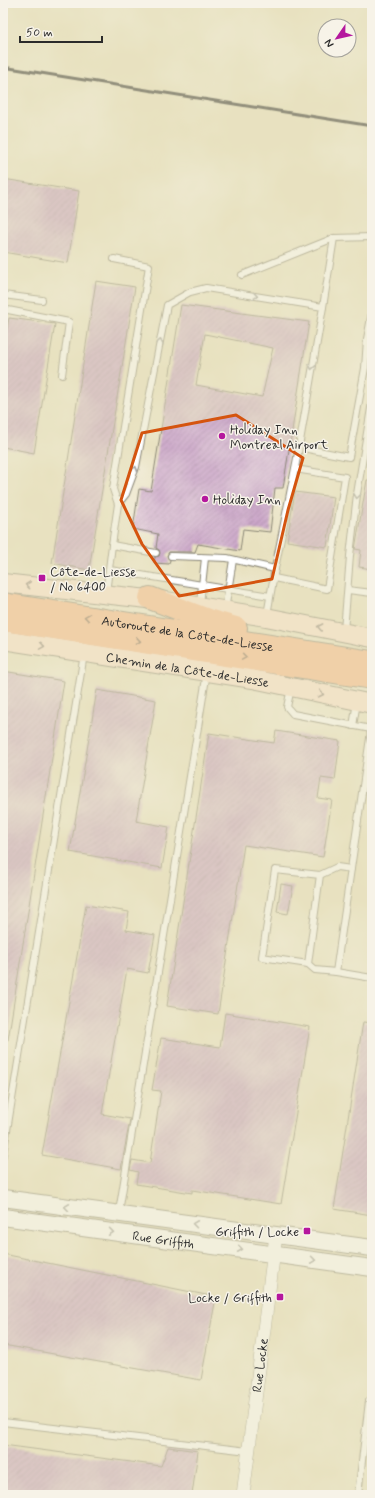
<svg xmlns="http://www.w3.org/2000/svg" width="375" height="1498" viewBox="0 0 375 1498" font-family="Mynerve,sans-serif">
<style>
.building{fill:url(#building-hatch);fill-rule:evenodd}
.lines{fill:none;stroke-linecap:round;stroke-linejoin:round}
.service-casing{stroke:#8a8676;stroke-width:8}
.minor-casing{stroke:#8a8676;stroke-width:14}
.tertiary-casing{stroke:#8a8676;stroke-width:18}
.secondary-casing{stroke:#8a8676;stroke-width:20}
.motorway-casing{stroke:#8a8676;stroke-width:24}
.service{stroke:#fff;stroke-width:6}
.minor{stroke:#fff;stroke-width:13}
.tertiary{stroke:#fff;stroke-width:16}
.secondary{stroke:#fde4d1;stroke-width:18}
.motorway{stroke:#fbbb8d;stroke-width:22}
.rail{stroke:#2b2b2b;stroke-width:3}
.oneway{stroke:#a0a0a0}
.oneway2{stroke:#94887e}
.oneway3{stroke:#896c57}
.marked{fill:none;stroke:#d5540f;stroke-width:3;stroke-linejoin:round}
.poi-dot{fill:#b5179e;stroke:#f7f3e8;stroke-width:1.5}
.labels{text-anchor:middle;stroke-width:3;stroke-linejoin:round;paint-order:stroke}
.poi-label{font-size:13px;fill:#2b2b2b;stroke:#f7f3e8;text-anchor:start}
.street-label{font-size:13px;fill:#2b2b2b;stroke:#f7f3e8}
</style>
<defs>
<pattern id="building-hatch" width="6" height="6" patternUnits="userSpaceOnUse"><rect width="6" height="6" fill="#cba6c9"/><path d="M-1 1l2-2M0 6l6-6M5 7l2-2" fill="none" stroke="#a587a3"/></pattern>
</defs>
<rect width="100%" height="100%" fill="#f7f3e8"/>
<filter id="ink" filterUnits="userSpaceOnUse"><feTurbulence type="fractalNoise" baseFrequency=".025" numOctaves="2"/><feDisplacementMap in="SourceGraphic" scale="8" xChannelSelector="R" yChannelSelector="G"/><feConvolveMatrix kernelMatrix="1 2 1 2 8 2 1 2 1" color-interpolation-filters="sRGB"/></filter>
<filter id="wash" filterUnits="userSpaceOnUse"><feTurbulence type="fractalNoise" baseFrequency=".012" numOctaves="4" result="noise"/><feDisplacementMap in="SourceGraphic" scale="16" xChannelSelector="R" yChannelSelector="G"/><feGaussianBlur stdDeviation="0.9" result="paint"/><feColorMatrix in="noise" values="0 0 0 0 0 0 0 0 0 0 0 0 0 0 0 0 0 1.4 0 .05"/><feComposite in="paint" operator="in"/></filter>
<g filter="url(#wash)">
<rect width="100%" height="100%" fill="#e8e1c0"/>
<g id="blocks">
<g class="building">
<path d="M3,179L79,191L68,263L3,252Z"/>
<path d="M96,281L135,287L89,570L52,563Z"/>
<path d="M181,305L309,322L283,488H275L270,532L243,529L240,551L198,544L195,552H169L167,556L170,560L169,564L154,563L155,557L159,556L160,553L159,550L156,548L158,534L133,529L139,489L151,491ZM205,334L273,348L262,397L196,385Z"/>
<path d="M9,318L55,324L34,453L3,447V351Z"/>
<path d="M367,480H372V569L359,567L361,550L355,549Z"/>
<path d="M295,492L334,497L327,547L287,541Z"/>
<path d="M3,671L64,681L8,1040L3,1039Z"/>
<path d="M97,690L156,700L136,821L169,827L162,868L70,852Z"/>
<path d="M276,731L340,741L335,780L321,778L318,798L332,800L323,857L244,845L218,1014L167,1006L209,733L274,743Z"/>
<path d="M281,884L293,886L288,914L277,912Z"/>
<path d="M86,905L129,912L126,930L155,935L148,973L127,969L102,1114L130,1119L121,1169L42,1155Z"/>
<path d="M225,1013L310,1027L281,1204L192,1190V1193L136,1184L138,1172L130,1170L132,1160L150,1163L161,1091L152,1090L161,1038L220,1047Z"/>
<path d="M363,1022L372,1023V1215L334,1209Z"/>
<path d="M3,1254L216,1297L201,1380L3,1345Z"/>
<path d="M3,1445L161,1466L168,1447L198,1451L192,1495H3Z"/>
</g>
</g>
</g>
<g filter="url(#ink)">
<use href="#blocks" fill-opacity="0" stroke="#8a8676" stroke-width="1"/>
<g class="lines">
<defs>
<g id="service">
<path d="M242,275L334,238"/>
<path d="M3,295L42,300"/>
<path d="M323,307L334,238L372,237"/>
<path d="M3,309L69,322L62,375"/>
<path d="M308,449L349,457L365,368L367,339L372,312"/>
<path d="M118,504L126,494L136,467L167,305L190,292L206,288L323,307L298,453L275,569"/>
<path d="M112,545L156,553"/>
<path d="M171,556L227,558L275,569L267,615"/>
<path d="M110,570L270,596"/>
<path d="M274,578L327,589L345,477L295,469"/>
<path d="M348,590L372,593"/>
<path d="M106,593L112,545L118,504L113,489L149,266L114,259"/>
<path d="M200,604L205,558"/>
<path d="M225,610L233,560"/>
<path d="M344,631L350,556L357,494L372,402"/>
<path d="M291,688L287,707L293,714L371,729"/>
<path d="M372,724L336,972L372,978"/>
<path d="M353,726L357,702"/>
<path d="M320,875L308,964L262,957L275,870L320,875L337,867L351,869"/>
<path d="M308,964L315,970L336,972"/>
<path d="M3,1155L84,654"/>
<path d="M119,1212L207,672"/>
<path d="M3,1422L248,1451"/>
<path d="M358,1495L369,1401H372"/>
</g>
<g id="minor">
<path id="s1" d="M243,1495L276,1235"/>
</g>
<g id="tertiary">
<path d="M3,1198L372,1248"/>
<path id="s2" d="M3,1217L372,1268"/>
</g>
<g id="secondary">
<path d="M3,583L166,601L266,617L372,638"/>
<path id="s3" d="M3,640L253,679L372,704"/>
</g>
<g id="motorway">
<path d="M150,598L208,620L236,628"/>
<path id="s4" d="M3,604L372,662"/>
<path d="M3,620L372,678"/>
</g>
</defs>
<use href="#service" class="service-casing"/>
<use href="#minor" class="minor-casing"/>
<use href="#tertiary" class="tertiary-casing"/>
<use href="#secondary" class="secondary-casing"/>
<use href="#motorway" class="motorway-casing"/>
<use href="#service" class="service"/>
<use href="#minor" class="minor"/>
<use href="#tertiary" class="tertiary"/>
<use href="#secondary" class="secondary"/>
<use href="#motorway" class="motorway"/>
<path class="rail" d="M3,67L372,126"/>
</g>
<defs><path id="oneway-chevron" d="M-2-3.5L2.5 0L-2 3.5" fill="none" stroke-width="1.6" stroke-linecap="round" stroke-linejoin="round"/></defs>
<g class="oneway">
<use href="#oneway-chevron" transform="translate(255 296) rotate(9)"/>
<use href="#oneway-chevron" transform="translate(160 342) rotate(-79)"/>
<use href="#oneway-chevron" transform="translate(312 367) rotate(100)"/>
<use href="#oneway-chevron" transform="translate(135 469) rotate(-72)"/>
<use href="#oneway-chevron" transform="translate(357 496) rotate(98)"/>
<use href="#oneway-chevron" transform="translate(67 1207) rotate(-172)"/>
<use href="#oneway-chevron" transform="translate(195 1224) rotate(-172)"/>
<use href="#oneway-chevron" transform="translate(111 1232) rotate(8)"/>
<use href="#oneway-chevron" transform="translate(240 1249) rotate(8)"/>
<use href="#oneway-chevron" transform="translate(313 1260) rotate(8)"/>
</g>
<g class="oneway2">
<use href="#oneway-chevron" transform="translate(28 585) rotate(-174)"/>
<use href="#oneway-chevron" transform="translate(320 627) rotate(-169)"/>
<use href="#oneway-chevron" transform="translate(42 646) rotate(9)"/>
<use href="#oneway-chevron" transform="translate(321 694) rotate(12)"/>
</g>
<g class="oneway3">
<use href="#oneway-chevron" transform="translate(87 617) rotate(-171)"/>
<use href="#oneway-chevron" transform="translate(138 641) rotate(9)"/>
<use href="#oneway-chevron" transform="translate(244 657) rotate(9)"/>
</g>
</g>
<path d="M0 0H375V1498H0ZM236,415L303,458L288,510L272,579L179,596L142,544L121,500L142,433Z" fill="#e8e1c0" fill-opacity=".55" fill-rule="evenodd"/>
<path class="marked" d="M236,415L303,458L288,510L272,579L179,596L142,544L121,500L142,433Z"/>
<g class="poi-dot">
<circle cx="222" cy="436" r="4"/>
<circle cx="205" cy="499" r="4"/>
<rect x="38" y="574" width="8" height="8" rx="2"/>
<rect x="303" y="1227" width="8" height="8" rx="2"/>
<rect x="276" y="1293" width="8" height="8" rx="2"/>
</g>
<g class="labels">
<g class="poi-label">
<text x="230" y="434">Holiday Inn<tspan x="230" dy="15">Montreal Airport</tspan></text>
<text x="213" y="504">Holiday Inn</text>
<text x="50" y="576">Côte-de-Liesse<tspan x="50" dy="15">/ No 6400</tspan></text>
<text x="299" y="1236" text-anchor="end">Griffith / Locke</text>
<text x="272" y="1302" text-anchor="end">Locke / Griffith</text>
</g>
<g class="street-label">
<text dy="5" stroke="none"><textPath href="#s4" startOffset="187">Autoroute de la Côte-de-Liesse</textPath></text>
<text dy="5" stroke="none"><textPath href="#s3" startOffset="187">Chemin de la Côte-de-Liesse</textPath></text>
<text dy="5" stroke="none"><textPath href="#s2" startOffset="162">Rue Griffith</textPath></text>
<text dy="5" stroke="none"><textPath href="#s1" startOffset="131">Rue Locke</textPath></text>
</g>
</g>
<rect width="375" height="1498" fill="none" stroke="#f7f3e8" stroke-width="16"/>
<g transform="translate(337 38) rotate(236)"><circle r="19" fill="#f7f3e8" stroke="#a5a39c"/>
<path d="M0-3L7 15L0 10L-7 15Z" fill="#b5179e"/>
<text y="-6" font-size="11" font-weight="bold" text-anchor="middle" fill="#2b2b2b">N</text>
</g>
<path d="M20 36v6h82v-6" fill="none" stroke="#2b2b2b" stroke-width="2"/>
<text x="26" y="36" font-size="12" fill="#2b2b2b" stroke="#f7f3e8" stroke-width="3" paint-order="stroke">50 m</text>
</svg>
